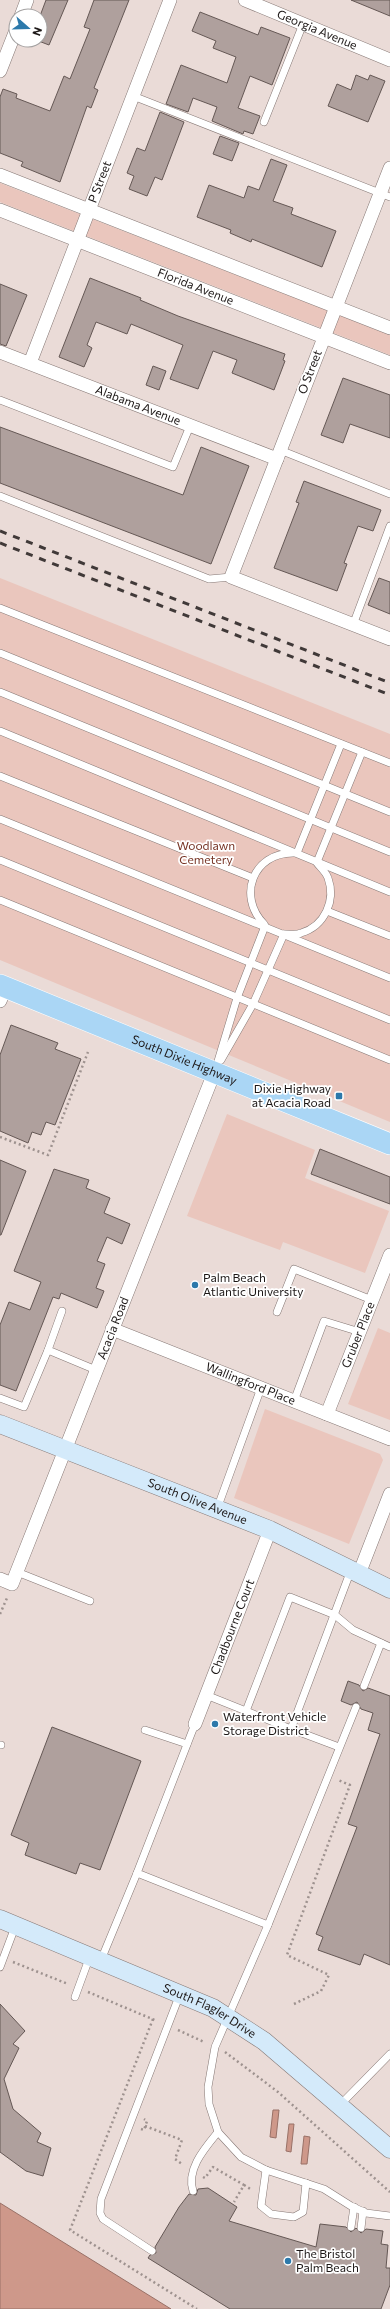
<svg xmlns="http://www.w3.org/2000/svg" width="390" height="2309" viewBox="0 0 390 2309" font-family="Commissioner,sans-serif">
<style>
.green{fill:#eac6bd}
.water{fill:#ce988a;stroke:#997167}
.building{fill:#afa09d;stroke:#655855}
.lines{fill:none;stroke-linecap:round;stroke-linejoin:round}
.lane-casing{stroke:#867875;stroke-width:8}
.street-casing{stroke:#867875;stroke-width:14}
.secondary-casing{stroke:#867875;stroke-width:19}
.primary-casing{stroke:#fff;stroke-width:22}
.path{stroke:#9e928f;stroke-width:2.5;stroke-dasharray:2 3;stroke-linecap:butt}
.lane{stroke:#fff;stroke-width:7}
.street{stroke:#fff;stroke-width:13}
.secondary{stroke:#d4eafa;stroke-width:18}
.primary{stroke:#aad6f5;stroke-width:21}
.rail{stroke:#403938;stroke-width:3;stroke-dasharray:7 7;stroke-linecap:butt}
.poi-dot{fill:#2c79ab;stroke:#fff;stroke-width:1.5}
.labels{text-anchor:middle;stroke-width:3.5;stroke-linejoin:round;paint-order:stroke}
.street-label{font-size:12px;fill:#1c1716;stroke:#fff}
.park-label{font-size:12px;fill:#763324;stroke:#fff}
.poi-label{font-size:12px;fill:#1c1716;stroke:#fff;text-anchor:start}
</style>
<rect width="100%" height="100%" fill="#eadbd7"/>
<g class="green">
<path d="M0,183L390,335V355L0,202Z"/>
<path d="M0,578L390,734V1122L0,960Z"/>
<path d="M227,1114L315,1150L305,1178L389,1211L365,1273L283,1242L280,1250L187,1216Z"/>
<path d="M378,1328L390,1333V1420L348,1404Z"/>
<path d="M265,1409L380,1454L383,1460L349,1544L234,1498Z"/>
</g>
<g class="water">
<path d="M273,2110H279L276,2138L270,2137Z"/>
<path d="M289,2124H294L291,2152L286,2151Z"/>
<path d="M304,2136L310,2137L307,2164H301Z"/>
<path d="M0,2203L171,2309H0Z"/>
</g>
<g class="building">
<path d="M46,0H68L49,45L36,40H40V16Z"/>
<path d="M94,0H129L94,88L98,90L91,108L87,106L60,182L21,166L23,162L0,153V97L3,89L17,94L16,98L50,111L64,76L70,79L90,29L84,27Z"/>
<path d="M351,0H390V16Z"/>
<path d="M200,12L258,35L261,27L290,38L272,85L250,76L238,108L260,116L253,134L244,131L243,134L212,121L217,107L193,98L188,112L166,104L181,65L227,83L236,57L213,48L216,41L192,31Z"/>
<path d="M356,75L368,80L370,75L385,81L368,122L328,106L337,84L351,90Z"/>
<path d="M160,112L184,122L162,180L155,177L147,196L129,189L134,176L127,173L137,148L145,151Z"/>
<path d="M220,136L239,143L232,161L213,154Z"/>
<path d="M271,159L287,165L273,201L293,208L291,214L336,231L322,267L252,239L251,242L230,233L231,230L197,217L209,185L244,198L248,186L259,190Z"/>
<path d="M90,278L141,298L140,300L178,316L285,354L283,360L285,361L274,390L232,373L237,360L213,351L198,389L170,379L183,345L131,324L127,334L96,322L87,345L92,348L84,367L59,357Z"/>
<path d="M0,284L27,295L6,346L0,344Z"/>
<path d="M153,366L166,371L159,390L146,385Z"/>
<path d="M343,378L390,395V438L350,424L343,443L321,435Z"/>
<path d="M0,427L183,495L201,447L249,466L211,564L0,483Z"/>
<path d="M304,481L381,510L373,531L358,526L344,563L347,564L337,591L274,568L299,503L296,502Z"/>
<path d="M379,578L390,582V614L368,605Z"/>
<path d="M11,1025L58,1043L55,1049L81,1059L55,1125L46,1122L41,1135L32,1132L28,1143L0,1131V1055Z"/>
<path d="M320,1149L390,1177V1204L311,1174Z"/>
<path d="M0,1160L26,1171L1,1235H0Z"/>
<path d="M54,1169L89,1180L86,1188L110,1198L104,1213L130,1224L122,1244L107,1237L97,1261L105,1264L96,1288L104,1291L97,1308L61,1293L59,1299L53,1297L16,1391L0,1385V1325L9,1302L30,1310L41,1282L14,1271Z"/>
<path d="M348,1681L359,1685L363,1691L368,1688L390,1696V1965L364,1954L360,1965L318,1950L323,1937L316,1934L357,1827L348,1824L380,1734L368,1730L373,1713L361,1709L357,1702L351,1705L341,1701Z"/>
<path d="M52,1727L141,1761L100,1870L80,1863L76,1874L25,1855L29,1843L11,1835Z"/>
<path d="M0,2004L25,2031L13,2044L19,2048L4,2079L13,2109L41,2133L37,2142L51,2148L43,2176L26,2171L0,2152Z"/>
<path d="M208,2188L237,2207L229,2221L316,2247L320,2224L346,2227L351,2232L356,2228L361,2233L366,2229L383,2231L381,2244L388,2245L386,2268H390V2285L381,2309H230L148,2258L150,2255L156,2253L155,2247L179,2207L189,2194L196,2195L198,2189Z"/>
</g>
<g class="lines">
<defs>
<g id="lane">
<path d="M133,96L390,197"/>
<path d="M264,122L303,24"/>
<path d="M0,400L173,467L190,426"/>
<path d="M280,450L390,494"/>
<path d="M0,496L209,579L231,577"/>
<path d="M0,608L390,763"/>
<path d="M353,625L390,526"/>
<path d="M0,653L390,812"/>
<path d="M0,692L390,852"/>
<path d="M0,731L390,892"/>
<path d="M0,776L253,878"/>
<path d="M0,819L390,978"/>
<path d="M297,853L341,744"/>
<path d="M0,860L390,1020"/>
<path d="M317,862L362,752"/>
<path d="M0,900L390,1060"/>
<path d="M327,911L390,936"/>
<path d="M264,924C237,896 253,853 293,853"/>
<path d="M286,934C291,934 297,935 301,933C325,926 336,900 328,878C326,872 320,867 317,863"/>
<path d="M221,1060L253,1004L284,934"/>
<path d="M215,1071L237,998L265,926"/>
<path d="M62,1311L48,1350L96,1370"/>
<path d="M277,1312L294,1269L372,1300"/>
<path d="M0,1398L24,1407L48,1350"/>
<path d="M294,1401L324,1321L360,1332"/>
<path d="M217,1509L261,1388"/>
<path d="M17,1572L90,1601"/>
<path d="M364,1686L381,1643"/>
<path d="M206,1695L291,1729"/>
<path d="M356,1707L268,1925L215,2047L208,2087L209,2104L218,2132L241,2157L266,2170L324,2189L351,2206L366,2213L390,2216"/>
<path d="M246,1711L290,1597L335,1615L353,1630L390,1647"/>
<path d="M195,1724L137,1873L268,1925"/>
<path d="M145,1730L187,1744"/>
<path d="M0,1745H1"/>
<path d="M339,1747L291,1729L351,1570"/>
<path d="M101,1960L137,1873"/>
<path d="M0,1967L15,1927"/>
<path d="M75,1997L90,1956"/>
<path d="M340,2105L390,2054"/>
<path d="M266,2170L261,2206L271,2214L294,2217L303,2212L306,2183"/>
<path d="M193,2191C186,2169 205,2148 218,2132"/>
<path d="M351,2227L354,2207"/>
<path d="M361,2228L363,2211"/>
<path d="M152,2251L103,2219L100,2213L101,2199L180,1994"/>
</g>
<g id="street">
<path id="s1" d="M245,0L390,60"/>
<path d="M21,16L27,0"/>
<path d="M0,71L16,30"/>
<path d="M390,168L231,577L390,639"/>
<path d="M0,175L390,328"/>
<path id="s2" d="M0,210L390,363"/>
<path id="s3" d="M0,352L277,459"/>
<path id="s4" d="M30,363L170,0"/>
<path d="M0,1001L6,987"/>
<path id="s5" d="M112,1329L390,1439"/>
<path id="s6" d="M327,1414L390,1255"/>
<path d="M359,1574L390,1494"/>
<path id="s7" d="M0,1579L12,1584L214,1073"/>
<path id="s8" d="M195,1724L270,1530"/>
</g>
<g id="secondary">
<path id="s9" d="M0,1424L270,1530L390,1589"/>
<path id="s10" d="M0,1919L213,2008L264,2041L390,2149"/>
</g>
<g id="primary">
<path id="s11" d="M0,985L390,1144"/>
</g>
</defs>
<use href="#lane" class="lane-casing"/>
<use href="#street" class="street-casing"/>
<use href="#secondary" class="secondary-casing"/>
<use href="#primary" class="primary-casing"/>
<g class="path">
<path d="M0,1137L48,1155L88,1052"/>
<path d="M0,1614L7,1598"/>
<path d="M13,1962L68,1984"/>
<path d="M88,1992L157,2021"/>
<path d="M294,2004L321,1991L329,1975L287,1955L350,1785L338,1780"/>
<path d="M153,2019L70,2230L197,2309"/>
<path d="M178,2030L204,2042"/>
<path d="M225,2052L278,2092L390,2192"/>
<path d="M145,2126L182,2140L175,2159L182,2164"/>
<path d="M141,2129L144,2130L147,2121L144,2119"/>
<path d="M203,2177L205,2178L213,2167L244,2185L234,2202"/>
<path d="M244,2185L252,2190"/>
</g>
<use href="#lane" class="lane"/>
<use href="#street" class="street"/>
<use href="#secondary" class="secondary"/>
<use href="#primary" class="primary"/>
<g class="rail">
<path d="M0,531L390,683"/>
<path d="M0,543L390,695"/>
</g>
</g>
<g class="poi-dot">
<rect x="335" y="1092" width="8" height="8" rx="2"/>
<circle cx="195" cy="1285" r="4"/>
<circle cx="215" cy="1724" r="4"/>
<circle cx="288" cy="2261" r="4"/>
</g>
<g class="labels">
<g class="street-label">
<text dy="4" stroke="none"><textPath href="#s1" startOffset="78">Georgia Avenue</textPath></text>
<text dy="4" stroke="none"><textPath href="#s4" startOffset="194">P Street</textPath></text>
<text dy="4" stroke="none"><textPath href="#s2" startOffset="210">Florida Avenue</textPath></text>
<text transform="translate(310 372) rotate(-69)" y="4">O Street</text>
<text dy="4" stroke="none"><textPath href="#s3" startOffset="148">Alabama Avenue</textPath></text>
<text dy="4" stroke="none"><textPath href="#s11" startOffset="199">South Dixie Highway</textPath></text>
<text dy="4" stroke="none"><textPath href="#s7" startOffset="288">Acacia Road</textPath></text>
<text dy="4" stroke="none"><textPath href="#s6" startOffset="85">Gruber Place</textPath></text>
<text dy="4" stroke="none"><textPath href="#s5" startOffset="149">Wallingford Place</textPath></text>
<text dy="4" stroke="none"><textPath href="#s9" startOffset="212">South Olive Avenue</textPath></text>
<text dy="4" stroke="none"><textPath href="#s8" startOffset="104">Chadbourne Court</textPath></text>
<text dy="4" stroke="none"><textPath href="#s10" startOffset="229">South Flagler Drive</textPath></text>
</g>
<g class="park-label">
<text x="206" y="850">Woodlawn<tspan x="206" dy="14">Cemetery</tspan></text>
</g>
<g class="poi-label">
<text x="331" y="1093" text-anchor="end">Dixie Highway<tspan x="331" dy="14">at Acacia Road</tspan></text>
<text x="203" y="1282">Palm Beach<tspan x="203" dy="14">Atlantic University</tspan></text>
<text x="223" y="1721">Waterfront Vehicle<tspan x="223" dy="14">Storage District</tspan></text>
<text x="296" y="2258">The Bristol<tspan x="296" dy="14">Palm Beach</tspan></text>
</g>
</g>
<g transform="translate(28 28) rotate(110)"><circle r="19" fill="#ffffff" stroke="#a4a2a2"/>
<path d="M0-3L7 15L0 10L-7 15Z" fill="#2c79ab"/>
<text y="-6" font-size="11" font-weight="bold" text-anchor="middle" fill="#1c1716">N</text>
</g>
</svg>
